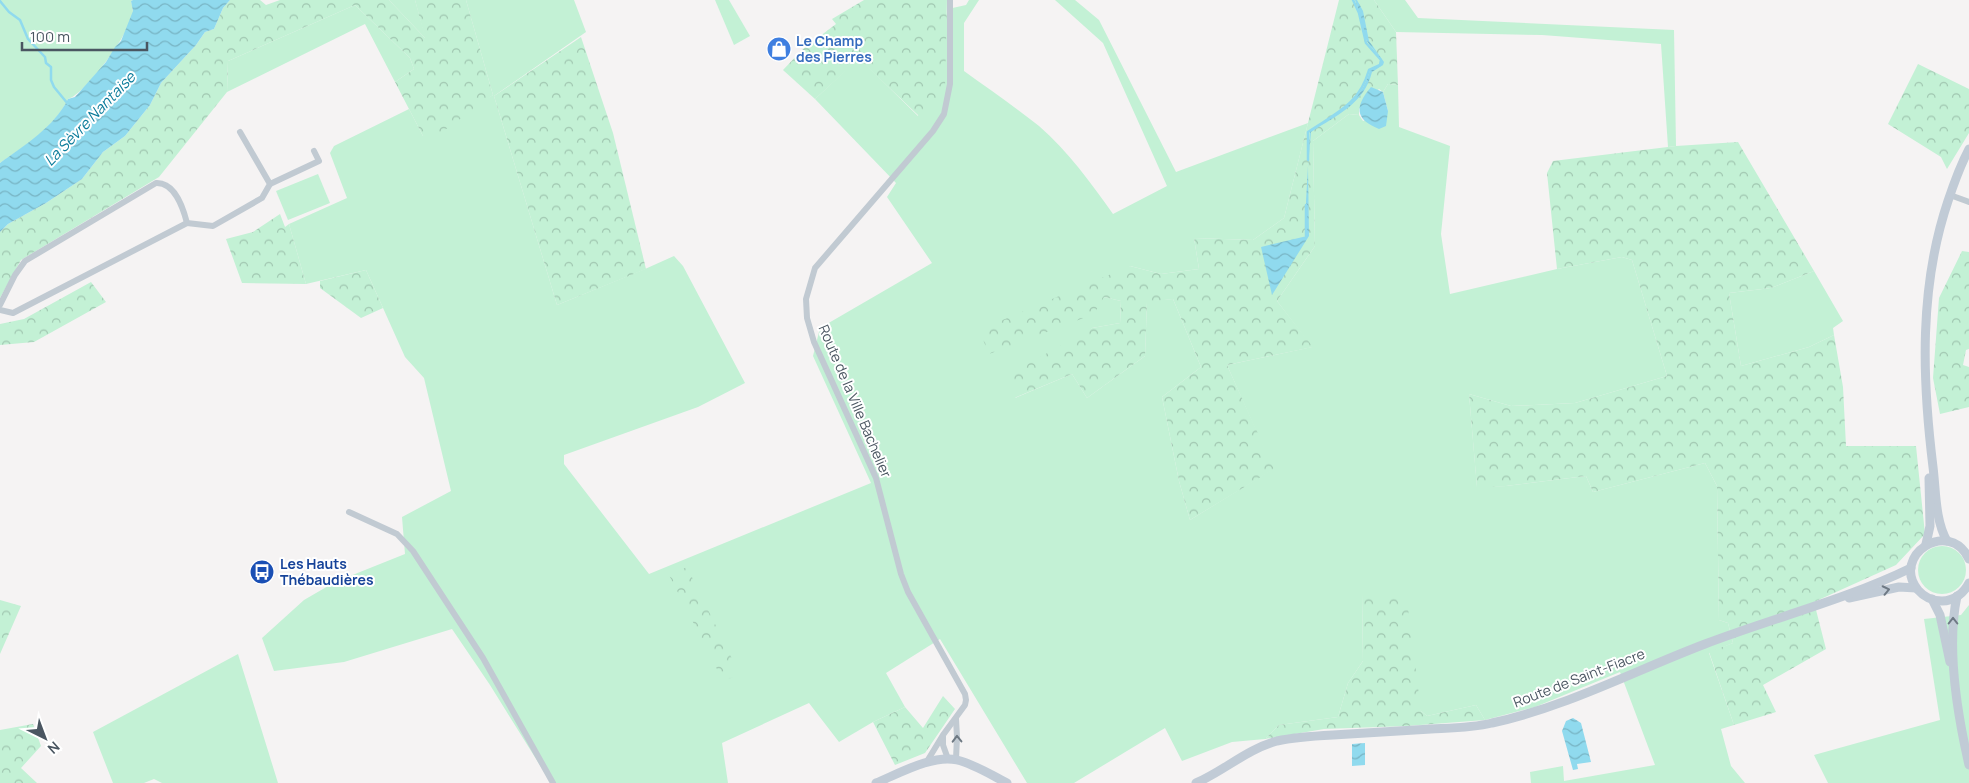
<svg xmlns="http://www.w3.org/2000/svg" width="1969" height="783" viewBox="0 0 1969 783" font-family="Manrope,sans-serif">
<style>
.grass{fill:#c3f1d5}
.forest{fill:url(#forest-crowns)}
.water{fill:url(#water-waves)}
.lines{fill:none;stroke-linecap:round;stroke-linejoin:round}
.stream{stroke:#90daee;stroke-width:2.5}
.minor{stroke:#c1cad2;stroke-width:6}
.secondary{stroke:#c1cbd6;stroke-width:9}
.oneway{stroke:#6e7984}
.oneway2{stroke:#6e7983}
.labels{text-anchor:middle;stroke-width:4;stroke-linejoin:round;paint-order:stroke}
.shop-label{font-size:14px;font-weight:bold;fill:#366cbe;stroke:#fff;text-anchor:start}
.street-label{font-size:14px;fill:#4a5661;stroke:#fff}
.transit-label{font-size:14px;font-weight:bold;fill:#164399;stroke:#fff;text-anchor:start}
.water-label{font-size:15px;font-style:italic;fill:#0c7c9b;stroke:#fff}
</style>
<defs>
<pattern id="forest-crowns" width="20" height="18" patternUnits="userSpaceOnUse" patternTransform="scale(1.25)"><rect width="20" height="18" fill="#c3f1d5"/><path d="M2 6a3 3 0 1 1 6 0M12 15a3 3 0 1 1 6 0" fill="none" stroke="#a0c6b0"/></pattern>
<pattern id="water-waves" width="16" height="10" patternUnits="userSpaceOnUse" patternTransform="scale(1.25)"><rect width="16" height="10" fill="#90daee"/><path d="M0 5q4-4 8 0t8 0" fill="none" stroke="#78b4c4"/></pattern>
</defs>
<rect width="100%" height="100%" fill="#f5f3f3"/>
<g class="grass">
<path d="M0,0H133L131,1C132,5 133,9 133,13C131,31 86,94 68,99C55,127 25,146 0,163Z"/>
<path d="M389,0H415L426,39Z"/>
<path d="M466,0H574L586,32L494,96L557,305L645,269L674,256L683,266L745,383L698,407L564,455V464L649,574L871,483L813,356L820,328L932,263L887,197L896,183L815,99L859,58L918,116L948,9L966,5L969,0H979L964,23V71C989,89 1015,107 1039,126C1068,151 1091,183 1113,214L1167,186L1103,43L1055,0H1075L1099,20L1176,172L1308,123L1284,218L1253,240L1194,238L1199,269L1161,274L1130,266L1104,297L1121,301L1120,323L1092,328L1015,398L1072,374L1087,398L1145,356L1147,301L1173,299L1201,367L1162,397L1179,481L1190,520L1273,469L1227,365L1312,347L1277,301L1315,246L1313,141L1349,114L1359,115L1363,121L1388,111L1383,92L1388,84L1398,85L1399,127L1450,146L1441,234L1450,294L1557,269L1622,257L1632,260L1667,376L1575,403L1511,406L1469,394L1477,487L1506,486L1586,476L1593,492L1705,463L1717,486L1719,620L1728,623L1733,643L1709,653L1734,725L1721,729L1731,766L1745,783H1531L1530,772L1563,766L1564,781L1655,765L1620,672L1535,707L1485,720L1476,705L1427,716L1421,711L1362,594L1363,661L1348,683L1338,717L1279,725L1265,739L1232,742L1182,761L1165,728L1074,783H1027L940,639L886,673L905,707L873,722L839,742L809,703L722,743L728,783H551L490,685L452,629L344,662L274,671L262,638L304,600L335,582L405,554L402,517L451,491L424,378L405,357L366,270L306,284L289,224L347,198L330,153L334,146L409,109L423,136L493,95Z"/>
<path d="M715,0H729L750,36L734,45Z"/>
<path d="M1374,0H1405L1418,18L1674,30L1676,146L1668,147L1661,44L1542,35L1396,32Z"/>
<path d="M355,5L410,58L414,69L395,82L365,24L227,92L228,61Z"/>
<path d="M318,174L330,203L288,220L276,191Z"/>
<path d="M1814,271L1843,321L1833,328L1834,335L1809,347L1741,366L1729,293L1771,288Z"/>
<circle cx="1942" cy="570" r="24"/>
<path d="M1969,605V783H1828L1814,755L1940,720L1924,619L1961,615Z"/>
<path d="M238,654L278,783H162L154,779L144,783H113L93,732Z"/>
</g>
<g class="forest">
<path d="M230,0H260L266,5L280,0H389L425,38L415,0H466L493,95L438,135L423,136L395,82L414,69L410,58L355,5L228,61L227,92L159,177L21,260L0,298V232L8,224L46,203L82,179L103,152L125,136L150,105L161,83L196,45L205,32L214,29L223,8Z"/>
<path d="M864,0H947L945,88L933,113L919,116L859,59L815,99L783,70L803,49L836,24L832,19Z"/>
<path d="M1339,0H1374L1396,32L1398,85L1388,84L1383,92L1379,89L1359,109V115L1349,114L1313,141L1315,246L1277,301L1313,347L1227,365L1274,469L1190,520L1179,481L1162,397L1201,367L1173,299L1147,302L1145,356L1087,398L1072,374L1014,398L1008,375L1092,328L1120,323L1121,301L1104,297L1094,314L989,354L979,330L1130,266L1161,274L1199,269L1194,238L1253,240L1284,218Z"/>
<path d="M581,37L613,133L646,269L557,305L494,96Z"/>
<path d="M1918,64L1969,89V133L1947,169L1941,157L1888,124Z"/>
<path d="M1738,142L1814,271L1771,288L1729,293L1741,366L1809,347L1834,335L1843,387L1846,446H1916L1925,534L1896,565L1814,602L1826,649L1763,685L1776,712L1734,725L1709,652L1733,643L1728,623L1719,620L1717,486L1705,463L1593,492L1586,476L1506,486L1477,488L1469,394L1511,406L1575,403L1667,376L1632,260L1622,257L1557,269L1547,173L1553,161L1676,146Z"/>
<path d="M280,214L285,227L289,224L306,284L242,283L226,239L253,232Z"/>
<path d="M1962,251L1969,252V349L1966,350L1963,365L1969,367V407L1940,414L1933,378L1939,298Z"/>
<path d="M366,270L383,308L361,318L320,288V281Z"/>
<path d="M91,282L106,302L34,342L0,345V324L24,319Z"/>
<path d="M687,567L741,677L722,679L669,575Z"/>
<path d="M1362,594L1407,600L1421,711L1427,716L1476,705L1485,720L1407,726L1324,729L1265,739L1279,725L1338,717L1348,683L1363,661Z"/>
<path d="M0,600L21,606L0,654Z"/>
<path d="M943,696L955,709L925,753L895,765L873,722L905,707L923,728Z"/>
<path d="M33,724L41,746L21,768L37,783H0V730Z"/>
</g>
<g class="water">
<path d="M133,0H230L223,8L214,29L205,32L196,45L161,83L150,105L125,136L103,152L82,179L46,203L8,224L0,232V163C25,145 54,127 68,99L75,97L106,62L115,47L121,41L133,11L131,1Z"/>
<path d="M1355,0H1357L1363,11L1369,41L1384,62L1383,65L1372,72C1364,104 1337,115 1311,132L1308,167L1309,236L1272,295L1261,247L1307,236L1306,201L1310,131C1337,113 1361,104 1370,70L1381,63C1380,53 1370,48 1366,39C1360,27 1361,13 1355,0Z"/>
<path d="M1371,87L1383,92L1388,111L1386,126L1379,129C1354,119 1355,106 1371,87Z"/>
<path d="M1573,718L1581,723L1591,762L1577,764L1578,769L1573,770L1562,731L1566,721Z"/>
<path d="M1365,743V765L1352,766V744Z"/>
</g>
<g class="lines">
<g class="stream">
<path d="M0,1L9,12L20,20L28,39L45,57L46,63L51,67V80L54,87L68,104"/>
<path d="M1308,160V132C1336,113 1359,105 1369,70L1380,65L1381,60L1366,43L1359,13L1353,0"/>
<path d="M1306,236V205"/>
</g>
<g class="minor">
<path d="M270,184L319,161L314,151"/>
<path d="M1950,195L1969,202"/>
<path d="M0,305L15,275L25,261L156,183C174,182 183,207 187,223L213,226L262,198L270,184L240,132"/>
<path d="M0,310L13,313L187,223"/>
<path d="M349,512L397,534L413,551L483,658L553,783"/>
<path d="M943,736V745L948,759"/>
<path d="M956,759L957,737L956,719"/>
<path d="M926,763L943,735L965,705L966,700L965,694L908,592L901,574L876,478L814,342L807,318L806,299L815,268L933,131L944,114L950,84V0"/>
</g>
<g class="secondary">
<path d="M1947,541C1935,520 1936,491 1933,467C1922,378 1919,287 1948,201C1954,183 1960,166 1969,149"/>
<path d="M1926,544L1930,526L1929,478"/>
<path d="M1969,559C1949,517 1890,556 1918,590C1924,597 1933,601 1942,601C1954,601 1964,593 1969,583"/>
<path d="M1957,596C1946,648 1957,713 1969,765"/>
<path d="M1849,598L1899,587L1916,588"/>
<path d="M1932,599L1940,615L1950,662"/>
<path d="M876,783C898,774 933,754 957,760C974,764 991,775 1007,783"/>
<path d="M1196,783C1224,771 1247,749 1277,741C1295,737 1314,736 1333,735C1366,733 1399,731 1431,729C1451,728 1472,728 1492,723C1566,707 1634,671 1705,644C1773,618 1845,600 1911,568"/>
</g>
</g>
<defs><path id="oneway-chevron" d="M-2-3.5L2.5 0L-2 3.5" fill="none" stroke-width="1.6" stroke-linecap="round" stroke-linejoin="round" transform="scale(1.25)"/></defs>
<g class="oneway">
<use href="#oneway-chevron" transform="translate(1886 590) rotate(-12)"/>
<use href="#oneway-chevron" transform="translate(1953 621) rotate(-90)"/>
</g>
<use class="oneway2" href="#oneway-chevron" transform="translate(957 739) rotate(-91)"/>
<defs>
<symbol id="shop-disc" viewBox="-11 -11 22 22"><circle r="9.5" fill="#3f7fe0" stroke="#fff"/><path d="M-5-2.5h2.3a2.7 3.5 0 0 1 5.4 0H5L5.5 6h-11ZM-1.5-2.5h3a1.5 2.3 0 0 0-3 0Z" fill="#fff"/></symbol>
<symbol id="bus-disc" viewBox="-11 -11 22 22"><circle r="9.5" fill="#1a4fb4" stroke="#fff"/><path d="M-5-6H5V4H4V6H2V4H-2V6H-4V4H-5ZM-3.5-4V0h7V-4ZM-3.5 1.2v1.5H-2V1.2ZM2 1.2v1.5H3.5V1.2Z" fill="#fff"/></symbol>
</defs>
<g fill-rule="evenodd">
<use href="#shop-disc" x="765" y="35" width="28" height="28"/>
<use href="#bus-disc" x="248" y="558" width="28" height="28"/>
</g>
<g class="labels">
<g class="shop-label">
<text x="796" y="46">Le Champ<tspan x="796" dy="16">des Pierres</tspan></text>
</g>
<g class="street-label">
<text transform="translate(855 401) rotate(67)" y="5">Route de la Ville Bachelier</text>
<text transform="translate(1579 678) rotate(-21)" y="5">Route de Saint-Fiacre</text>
</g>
<g class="transit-label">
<text x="280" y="569">Les Hauts<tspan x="280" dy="16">Thébaudières</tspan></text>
</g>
<g class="water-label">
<text transform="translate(90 119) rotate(-46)" y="5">La Sèvre Nantaise</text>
</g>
</g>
<g transform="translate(45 738) rotate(138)" stroke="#ffffff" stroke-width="4" paint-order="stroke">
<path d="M0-4L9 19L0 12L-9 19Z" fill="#4a5661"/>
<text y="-8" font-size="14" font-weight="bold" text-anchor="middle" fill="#4a5661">N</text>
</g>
<path d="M22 42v8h125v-8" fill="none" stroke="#4a5661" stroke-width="2.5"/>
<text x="30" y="42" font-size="15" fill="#4a5661" stroke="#ffffff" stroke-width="4" paint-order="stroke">100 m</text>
</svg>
